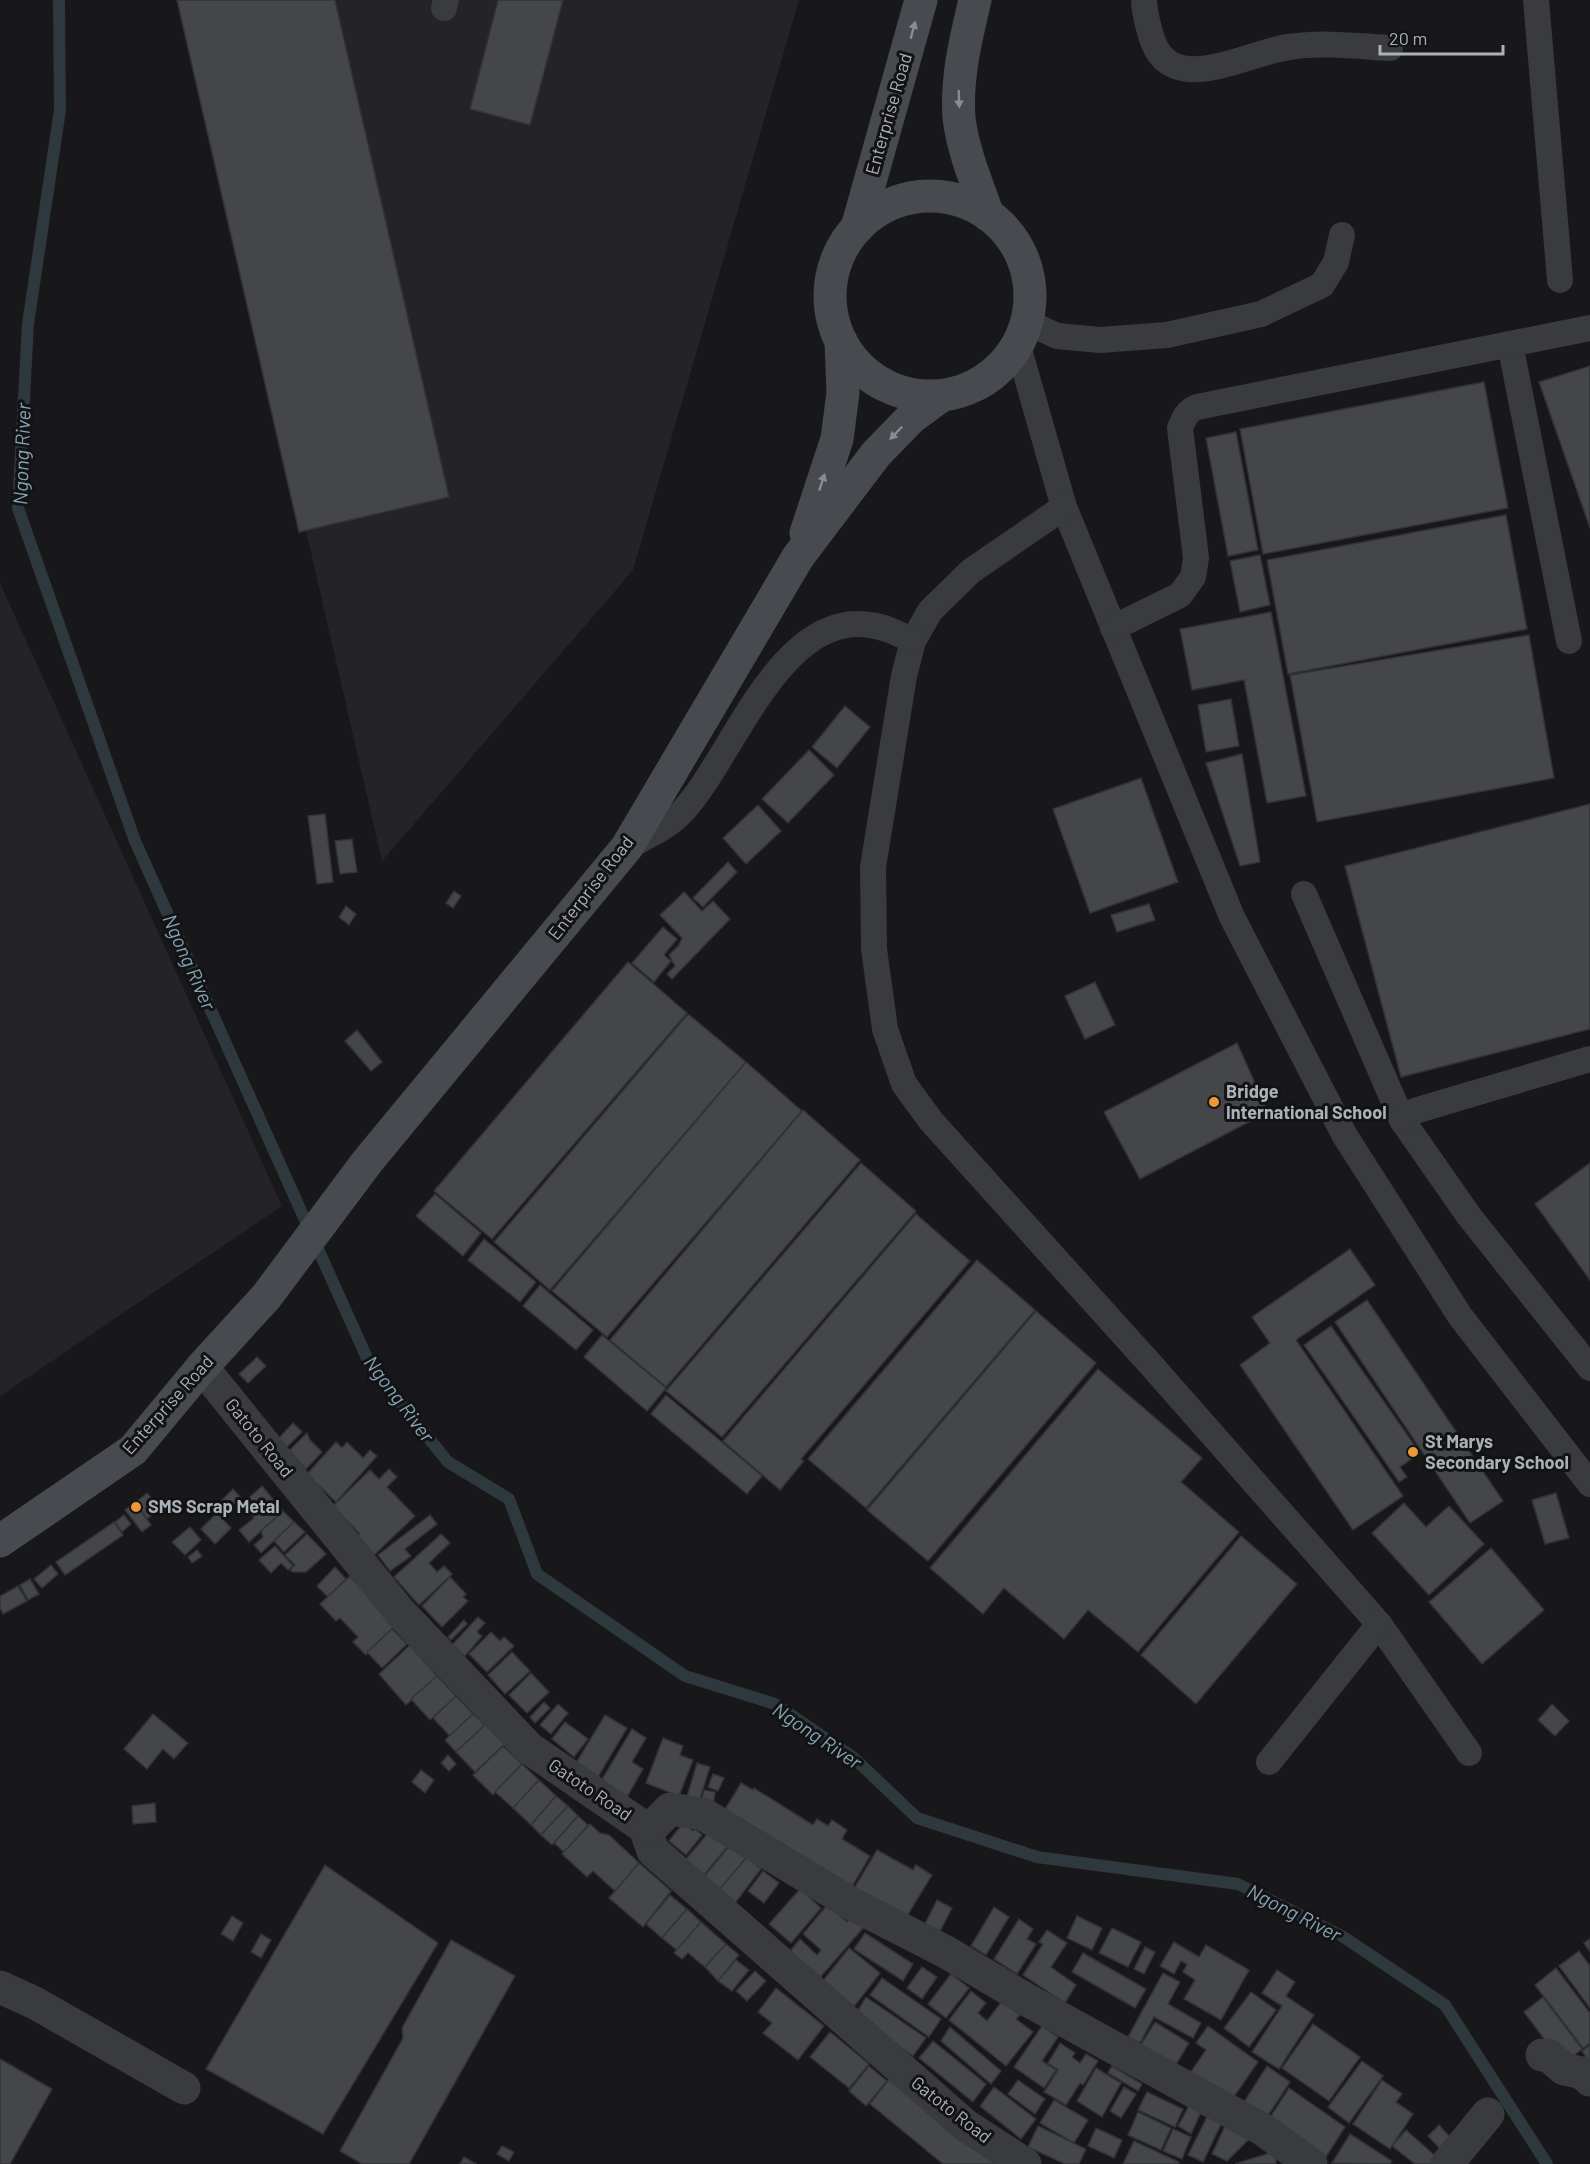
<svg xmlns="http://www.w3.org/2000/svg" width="1590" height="2164" viewBox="0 0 1590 2164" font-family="Barlow,sans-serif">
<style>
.built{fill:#242427}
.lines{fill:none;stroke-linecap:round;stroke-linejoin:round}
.stream{stroke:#2e393e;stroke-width:12}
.building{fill:#45464a;stroke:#323336;stroke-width:1.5}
.service{stroke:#393b3f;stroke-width:26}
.minor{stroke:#393b3f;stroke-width:33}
.secondary{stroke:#474a4f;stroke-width:33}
.oneway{fill:#888d94}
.poi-dot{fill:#ed973c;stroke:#131315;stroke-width:2}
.labels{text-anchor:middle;stroke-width:6;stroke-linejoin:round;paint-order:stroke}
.street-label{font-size:18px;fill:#abb1b9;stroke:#131315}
.poi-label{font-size:18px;font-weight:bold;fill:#abb1b9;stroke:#131315;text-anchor:start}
.water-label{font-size:20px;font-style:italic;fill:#83a4b3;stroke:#131315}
</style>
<rect width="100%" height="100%" fill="#18181a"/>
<g class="built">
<path d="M184,0H799L633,570L382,861Z"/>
<path d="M0,583L282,1206L0,1396Z"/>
</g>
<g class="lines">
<path class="stream" d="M59,0L60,110L28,324L18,508L135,841L371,1367L448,1462L509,1499L537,1574L685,1676L775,1704L854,1758L917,1818L1037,1857L1238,1884L1342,1936L1445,2005L1547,2164"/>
</g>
<g class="building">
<path d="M177,0H335L449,497L299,532Z"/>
<path d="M498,0H563L530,125L470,109Z"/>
<path d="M1590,366V528L1539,382Z"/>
<path d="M1484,382L1508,508L1263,554L1240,429Z"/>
<path d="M1236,432L1258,550L1228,556L1206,438Z"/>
<path d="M1506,515L1527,629L1288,674L1267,560Z"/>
<path d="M1260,555L1270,605L1240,612L1230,561Z"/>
<path d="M1271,612L1306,796L1267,803L1244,680L1192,690L1180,629Z"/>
<path d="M1529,635L1554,778L1317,822L1290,675Z"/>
<path d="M1231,699L1239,746L1206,752L1198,705Z"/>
<path d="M845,706L870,727L837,768L812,747Z"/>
<path d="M809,750L834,775L788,823L762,799Z"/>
<path d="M1242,754L1260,862L1240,866L1206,763Z"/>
<path d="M1141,778L1178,882L1090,913L1053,809Z"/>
<path d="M1590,804V1029L1401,1077L1345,866Z"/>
<path d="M758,805L781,831L746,864L723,838Z"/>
<path d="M325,814L333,882L317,884L308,816Z"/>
<path d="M352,839L357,872L340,874L335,841Z"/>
<path d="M728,862L737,872L703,907L693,898Z"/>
<path d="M454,891L461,896L453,908L446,903Z"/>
<path d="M684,892L702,911L713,901L730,919L672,979L667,974L675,966L669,955L679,945L682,938L660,915Z"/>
<path d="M1149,904L1155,920L1117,932L1111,915Z"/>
<path d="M346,906L356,914L349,925L339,917Z"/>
<path d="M663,927L677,939L664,955L671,961L654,982L632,963Z"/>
<path d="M628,962L687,1013L492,1239L434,1191Z"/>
<path d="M1095,982L1115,1025L1085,1039L1065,996Z"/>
<path d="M688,1014L746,1062L550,1290L494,1242Z"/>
<path d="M357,1030L382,1062L371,1071L345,1041Z"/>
<path d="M1237,1043L1268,1112L1140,1179L1104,1112Z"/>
<path d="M746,1062L802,1111L607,1337L552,1291Z"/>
<path d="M803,1110L860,1160L666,1387L610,1340Z"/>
<path d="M861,1163L916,1211L722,1437L666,1391Z"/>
<path d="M1590,1163V1280L1535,1204Z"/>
<path d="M435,1194L481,1233L463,1256L416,1216Z"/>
<path d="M916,1214L970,1261L801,1459L804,1461L780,1490L723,1441Z"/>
<path d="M484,1239L536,1282L520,1302L468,1260Z"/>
<path d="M1350,1249L1375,1285L1296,1340L1403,1496L1353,1530L1240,1365L1270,1343L1252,1317Z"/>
<path d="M977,1260L1035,1310L866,1508L808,1459Z"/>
<path d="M540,1285L593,1330L576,1350L523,1306Z"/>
<path d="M1367,1300L1503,1501L1470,1523L1335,1322Z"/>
<path d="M1036,1311L1096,1363L928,1561L867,1510Z"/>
<path d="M1331,1326L1420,1453L1400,1467L1407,1477L1399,1482L1304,1345Z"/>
<path d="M602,1335L666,1388L647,1411L584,1357Z"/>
<path d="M257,1357L266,1366L248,1383L239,1374Z"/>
<path d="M1098,1369L1202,1458L1181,1482L1239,1532L1138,1652L1088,1610L1064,1639L1004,1588L983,1614L930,1568Z"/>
<path d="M666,1395L762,1476L747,1494L651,1414Z"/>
<path d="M293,1423L302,1432L284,1450L276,1441Z"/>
<path d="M307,1433L310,1440L322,1452L306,1469L289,1451Z"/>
<path d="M336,1442L342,1448L347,1442L363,1458L370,1450L377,1456L336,1502L307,1474Z"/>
<path d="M389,1469L397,1477L387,1487L415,1516L374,1555L357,1536L360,1534L333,1506L370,1470L379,1479Z"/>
<path d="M262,1486L283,1511L249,1542L239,1530L254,1518L242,1504Z"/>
<path d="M233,1489L244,1501L226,1518L215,1507Z"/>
<path d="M147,1493L160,1508L147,1519L135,1503Z"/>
<path d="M1556,1493L1569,1538L1545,1544L1532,1500Z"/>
<path d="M135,1503L151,1525L142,1532L125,1510Z"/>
<path d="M1404,1503L1426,1527L1449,1506L1484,1544L1429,1595L1372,1533Z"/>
<path d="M283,1511L294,1522L261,1553L254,1545L263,1537L261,1531Z"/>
<path d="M217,1513L231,1528L215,1544L201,1529Z"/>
<path d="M124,1515L131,1524L122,1532L115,1522Z"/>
<path d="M430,1515L437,1524L405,1549L411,1556L390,1571L378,1555Z"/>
<path d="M114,1522L123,1535L65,1575L56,1562Z"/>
<path d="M294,1522L305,1532L284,1552L274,1541Z"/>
<path d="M190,1527L201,1540L185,1555L172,1542Z"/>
<path d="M307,1534L326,1554L306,1572H293L290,1570L295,1565L285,1555Z"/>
<path d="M441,1534L450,1543L429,1563L437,1572L444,1566L452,1574L419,1605L394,1577Z"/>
<path d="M1241,1536L1297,1584L1196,1704L1141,1655Z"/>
<path d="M275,1546L293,1566L288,1570L281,1563L271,1573L259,1560Z"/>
<path d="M1491,1548L1544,1610L1482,1664L1429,1602Z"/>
<path d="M197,1550L202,1556L192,1563L188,1557Z"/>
<path d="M51,1565L58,1574L42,1588L34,1579Z"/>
<path d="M335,1567L346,1579L328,1597L317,1586Z"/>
<path d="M350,1576L396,1625L366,1655L353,1642L358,1637L340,1618L336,1621L320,1604Z"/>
<path d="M450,1577L466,1594L463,1597L468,1601L442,1627L422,1606Z"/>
<path d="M30,1579L39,1594L28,1600L20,1585Z"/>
<path d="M18,1586L27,1601L3,1614L0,1608V1596Z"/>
<path d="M478,1617L485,1623L477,1632L482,1636L465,1656L452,1645Z"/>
<path d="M464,1620L467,1624L451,1640L448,1637Z"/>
<path d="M392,1629L407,1644L382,1668L367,1652Z"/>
<path d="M491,1632L500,1641L504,1637L514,1646L487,1672L469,1654Z"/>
<path d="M410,1645L437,1676L406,1705L379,1674Z"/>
<path d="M512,1652L530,1671L505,1694L488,1675Z"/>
<path d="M531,1673L549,1692L527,1713L509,1695Z"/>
<path d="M437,1676L456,1696L430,1720L411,1699Z"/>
<path d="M456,1696L473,1714L450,1736L433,1718Z"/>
<path d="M544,1702L550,1708L535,1723L530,1717Z"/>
<path d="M558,1704L568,1713L551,1734L540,1725Z"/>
<path d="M1552,1704L1569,1721L1555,1736L1538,1720Z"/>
<path d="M153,1714L188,1743L174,1759L163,1749L147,1769L124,1749Z"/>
<path d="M473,1714L485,1725L456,1752L445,1740Z"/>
<path d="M605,1715L627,1728L598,1777L576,1763Z"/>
<path d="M565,1722L588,1739L574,1757L552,1739Z"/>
<path d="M485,1725L507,1742L475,1772L456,1752Z"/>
<path d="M632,1729L646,1738L632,1762L643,1769L627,1797L601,1781Z"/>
<path d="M663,1738L683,1746L680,1755L693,1760L679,1796L646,1783Z"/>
<path d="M503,1746L522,1764L493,1795L473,1775Z"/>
<path d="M448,1755L456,1764L449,1771L441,1763Z"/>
<path d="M697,1763L710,1767L698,1804L686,1800Z"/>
<path d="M522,1764L539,1780L513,1808L495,1792Z"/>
<path d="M421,1770L434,1780L425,1793L412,1782Z"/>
<path d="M713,1774L724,1778L718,1791L708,1787Z"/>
<path d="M539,1780L556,1796L531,1825L513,1808Z"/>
<path d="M741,1783L753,1790L754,1788L813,1825L817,1819L828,1826L832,1820L847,1830L842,1839L870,1856L850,1890L724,1811Z"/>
<path d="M704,1790L715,1792L713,1806L701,1803Z"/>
<path d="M556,1796L568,1806L541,1835L531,1825Z"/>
<path d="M155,1803L156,1822L133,1824L132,1806Z"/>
<path d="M568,1806L578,1816L552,1845L541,1835Z"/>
<path d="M578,1816L588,1825L565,1853L554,1843Z"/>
<path d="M683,1823L693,1831L695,1829L702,1835L686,1855L669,1841Z"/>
<path d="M590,1824L600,1833L609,1835L639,1863L615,1891L593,1871L587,1877L562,1854Z"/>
<path d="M709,1832L727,1847L703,1876L685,1860Z"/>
<path d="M731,1844L747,1857L720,1889L704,1877Z"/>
<path d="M877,1850L913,1870L916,1865L932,1875L904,1921L853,1890Z"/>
<path d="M747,1857L761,1869L735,1903L720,1889Z"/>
<path d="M639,1863L671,1891L643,1927L609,1898Z"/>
<path d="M325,1865L438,1943L323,2134L206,2069Z"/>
<path d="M763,1871L779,1883L764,1903L748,1891Z"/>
<path d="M800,1889L821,1908L791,1943L769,1924Z"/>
<path d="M670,1895L687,1909L662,1938L646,1924Z"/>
<path d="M937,1900L952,1908L940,1931L925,1924Z"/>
<path d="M828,1904L847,1922L852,1916L864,1927L817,1981L787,1955L800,1939L817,1955L821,1950L803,1934Z"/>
<path d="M994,1907L1009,1917L986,1955L971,1946Z"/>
<path d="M687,1909L701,1922L677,1950L662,1938Z"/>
<path d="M232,1916L243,1923L233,1941L221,1934Z"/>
<path d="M1077,1916L1102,1928L1092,1950L1067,1938Z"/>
<path d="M1019,1919L1033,1929L1027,1939L1036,1944L1017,1974L994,1959Z"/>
<path d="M701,1922L726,1944L705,1967L688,1953L682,1959L674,1953Z"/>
<path d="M1112,1928L1141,1942L1128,1967L1099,1953Z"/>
<path d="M1047,1930L1067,1943L1051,1967L1076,1985L1065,2003L1023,1975L1043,1944L1039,1942Z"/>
<path d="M865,1933L913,1964L903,1981L854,1949Z"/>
<path d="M261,1934L271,1940L261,1958L251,1952Z"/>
<path d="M1590,1939V1952L1584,1943Z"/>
<path d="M451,1940L515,1976L409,2164H362L340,2151L403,2038L402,2028Z"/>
<path d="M1174,1942L1199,1957L1206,1945L1249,1970L1221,2020L1184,1999L1195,1980L1183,1972L1187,1964L1181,1961L1174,1974L1160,1966Z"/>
<path d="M726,1944L739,1955L718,1981L705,1967Z"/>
<path d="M1145,1947L1155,1952L1144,1974L1134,1969Z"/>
<path d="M849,1948L880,1973L853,2008L822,1982Z"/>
<path d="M1579,1951L1590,1966V2008L1559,1966Z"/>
<path d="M1083,1953L1146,1989L1135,2008L1072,1972Z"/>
<path d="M736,1960L749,1970L732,1991L718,1981Z"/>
<path d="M922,1967L937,1977L922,1999L907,1988Z"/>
<path d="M1556,1968L1590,2013V2043L1583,2048L1535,1985Z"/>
<path d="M1277,1970L1295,1982L1286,1996L1314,2015L1279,2069L1252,2052L1282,2006L1262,1993Z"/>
<path d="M755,1971L766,1981L747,2001L736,1991Z"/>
<path d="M1163,1973L1180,1982L1168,2004L1201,2023L1193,2038L1154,2017L1140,2043L1128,2037Z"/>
<path d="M951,1974L969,1988L946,2018L928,2004Z"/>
<path d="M882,1978L941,2019L929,2037L870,1995Z"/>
<path d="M776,1988L824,2026L798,2060L763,2033L772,2023L758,2012Z"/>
<path d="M971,1991L986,2003L978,2013L987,2021L1002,2001L1020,2015L1016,2019L1033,2032L1006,2066L949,2020Z"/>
<path d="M1251,1992L1276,2010L1249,2047L1224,2028Z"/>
<path d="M866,1997L926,2038L913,2056L855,2015Z"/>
<path d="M1543,1997L1582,2049L1563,2064L1524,2012Z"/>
<path d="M1155,2022L1189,2043L1174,2068L1140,2046Z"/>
<path d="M1313,2024L1360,2057L1329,2101L1282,2068Z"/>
<path d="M1042,2026L1058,2037L1042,2061L1056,2070L1044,2088L1014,2067Z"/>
<path d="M1208,2026L1258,2062L1231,2101L1190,2073L1206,2050L1196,2043Z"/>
<path d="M950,2027L1001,2071L991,2084L941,2041Z"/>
<path d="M830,2032L869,2064L849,2088L810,2057Z"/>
<path d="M933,2041L986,2084L973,2102L919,2058Z"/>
<path d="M1060,2043L1075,2053L1072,2057L1080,2063L1086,2054L1098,2061L1083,2085L1080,2083L1066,2105L1044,2092L1058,2070L1048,2063Z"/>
<path d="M1590,2045V2063L1582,2051Z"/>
<path d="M0,2059L52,2089L10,2164H0Z"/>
<path d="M1362,2061L1383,2076L1349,2123L1328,2107Z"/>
<path d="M869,2066L887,2081L866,2106L849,2091Z"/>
<path d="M1112,2066L1142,2084L1138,2091L1108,2073Z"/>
<path d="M1267,2066L1290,2082L1265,2120L1242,2105Z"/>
<path d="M1096,2068L1121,2083L1102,2117L1077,2101Z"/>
<path d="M889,2079L1008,2164H943L870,2104Z"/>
<path d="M1018,2080L1045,2099L1035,2114L1008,2094Z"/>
<path d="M1382,2080L1402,2094L1396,2102L1413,2114L1390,2149L1353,2124Z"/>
<path d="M994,2087L1036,2119L1021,2139L980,2106Z"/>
<path d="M1124,2087L1136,2094L1121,2118L1110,2111Z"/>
<path d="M1289,2088L1345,2127L1324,2160L1267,2122Z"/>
<path d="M1147,2092L1183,2109L1175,2127L1138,2110Z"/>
<path d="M1054,2100L1088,2120L1074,2143L1040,2123Z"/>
<path d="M1190,2104L1202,2110L1191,2134L1178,2126Z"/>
<path d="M1138,2112L1171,2128L1161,2150L1128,2135Z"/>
<path d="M1208,2115L1222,2122L1203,2162L1188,2155Z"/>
<path d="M1226,2124L1252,2136L1227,2161L1212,2154Z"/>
<path d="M1439,2125L1453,2140L1442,2151L1428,2136Z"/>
<path d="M1038,2126L1086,2149L1079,2164H1065L1028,2147Z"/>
<path d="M1096,2128L1122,2140L1114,2158L1088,2146Z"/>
<path d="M1173,2129L1191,2137L1182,2159L1163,2151Z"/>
<path d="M1406,2130L1440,2160L1437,2164H1415L1392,2146Z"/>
<path d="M1350,2134L1392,2161L1390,2164L1332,2163Z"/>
<path d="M1134,2141L1179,2162V2164H1123Z"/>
<path d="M502,2146L514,2152L509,2161L497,2154Z"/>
<path d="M1276,2151V2164H1235Z"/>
<path d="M464,2157L476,2164H460Z"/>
</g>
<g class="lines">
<g class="service">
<path d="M1144,0C1144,11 1147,21 1150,32C1167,102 1243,53 1289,47C1323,42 1356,46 1390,48"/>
<path d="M1536,0L1560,280"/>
<path d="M444,8L446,0"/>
<path d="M1027,322L1057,336L1100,340L1167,335L1261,314L1322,285L1336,262L1342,235"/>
<path d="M1510,344L1569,641"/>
<path d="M1018,346L1064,507L1232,917L1345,1136L1460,1316L1590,1484"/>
<path d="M1064,507L971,571L930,611L913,641L904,676L873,867L874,949L885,1029L904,1084L931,1121L1152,1366L1379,1624L1469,1753"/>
<path d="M1113,628L1180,595L1193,577L1196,558L1180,428C1184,418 1187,411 1197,407L1590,328"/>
<path d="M627,847C645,837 667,828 681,813C731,762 779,610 870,625C886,627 899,634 913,641"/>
<path d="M1304,894L1402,1120L1469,1216L1590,1368"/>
<path d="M1402,1120L1412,1112L1428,1107L1590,1059"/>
<path d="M1269,1762L1379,1624"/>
</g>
<g class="minor">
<path d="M202,1367L399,1611L529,1748L645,1828L653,1851L965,2125L1025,2164"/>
<path d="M645,1828L654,1825L670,1809L703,1814L854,1905L946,1952L1029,2001L1262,2129L1311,2164"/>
<path d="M0,1987L35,2003L184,2088"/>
<path d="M1542,2055H1548L1564,2069L1582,2073L1590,2080"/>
<path d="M1447,2164L1488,2114"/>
</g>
<g class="secondary">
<path d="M975,0C966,38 956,78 959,118C963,151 977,184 988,215"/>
<circle cx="930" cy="296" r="100"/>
<path d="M857,228L921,0"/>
<path d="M806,533L837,439L843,393L841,341"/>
<path d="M0,1541L133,1450L202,1367L266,1297L367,1162L627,847L798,557L876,454L911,418L941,396"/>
</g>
</g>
<defs><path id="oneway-solid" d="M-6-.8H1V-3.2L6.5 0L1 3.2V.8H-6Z" transform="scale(1.5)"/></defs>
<g class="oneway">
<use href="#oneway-solid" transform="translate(913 30) rotate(-75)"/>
<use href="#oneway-solid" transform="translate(959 99) rotate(88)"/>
<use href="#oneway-solid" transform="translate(896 433) rotate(134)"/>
<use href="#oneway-solid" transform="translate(822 482) rotate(-72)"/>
</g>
<g class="poi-dot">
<circle cx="1214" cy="1102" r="6"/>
<circle cx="1413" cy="1452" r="6"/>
<circle cx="136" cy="1507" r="6"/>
</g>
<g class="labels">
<g class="street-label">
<text transform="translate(889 114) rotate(-74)" y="6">Enterprise Road</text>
<text transform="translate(591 888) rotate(-52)" y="6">Enterprise Road</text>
<text transform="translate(168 1405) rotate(-48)" y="6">Enterprise Road</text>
<text transform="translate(259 1438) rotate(51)" y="6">Gatoto Road</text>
<text transform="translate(590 1790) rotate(34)" y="6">Gatoto Road</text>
<text transform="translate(951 2110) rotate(38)" y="6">Gatoto Road</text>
</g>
<g class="poi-label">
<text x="1226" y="1098">Bridge<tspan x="1226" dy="21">International School</tspan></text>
<text x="1425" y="1448">St Marys<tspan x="1425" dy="21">Secondary School</tspan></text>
<text x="148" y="1513">SMS Scrap Metal</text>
</g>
<g class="water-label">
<text transform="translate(22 454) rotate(-88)" y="7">Ngong River</text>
<text transform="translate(189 962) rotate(66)" y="7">Ngong River</text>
<text transform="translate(399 1399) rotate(53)" y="7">Ngong River</text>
<text transform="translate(817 1736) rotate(34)" y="7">Ngong River</text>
<text transform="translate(1294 1913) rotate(27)" y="7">Ngong River</text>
</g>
</g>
<path d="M1380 45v9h123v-9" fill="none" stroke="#abb1b9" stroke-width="3"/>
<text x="1389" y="45" font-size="18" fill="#abb1b9" stroke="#131315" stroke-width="4.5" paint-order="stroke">20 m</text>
</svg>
